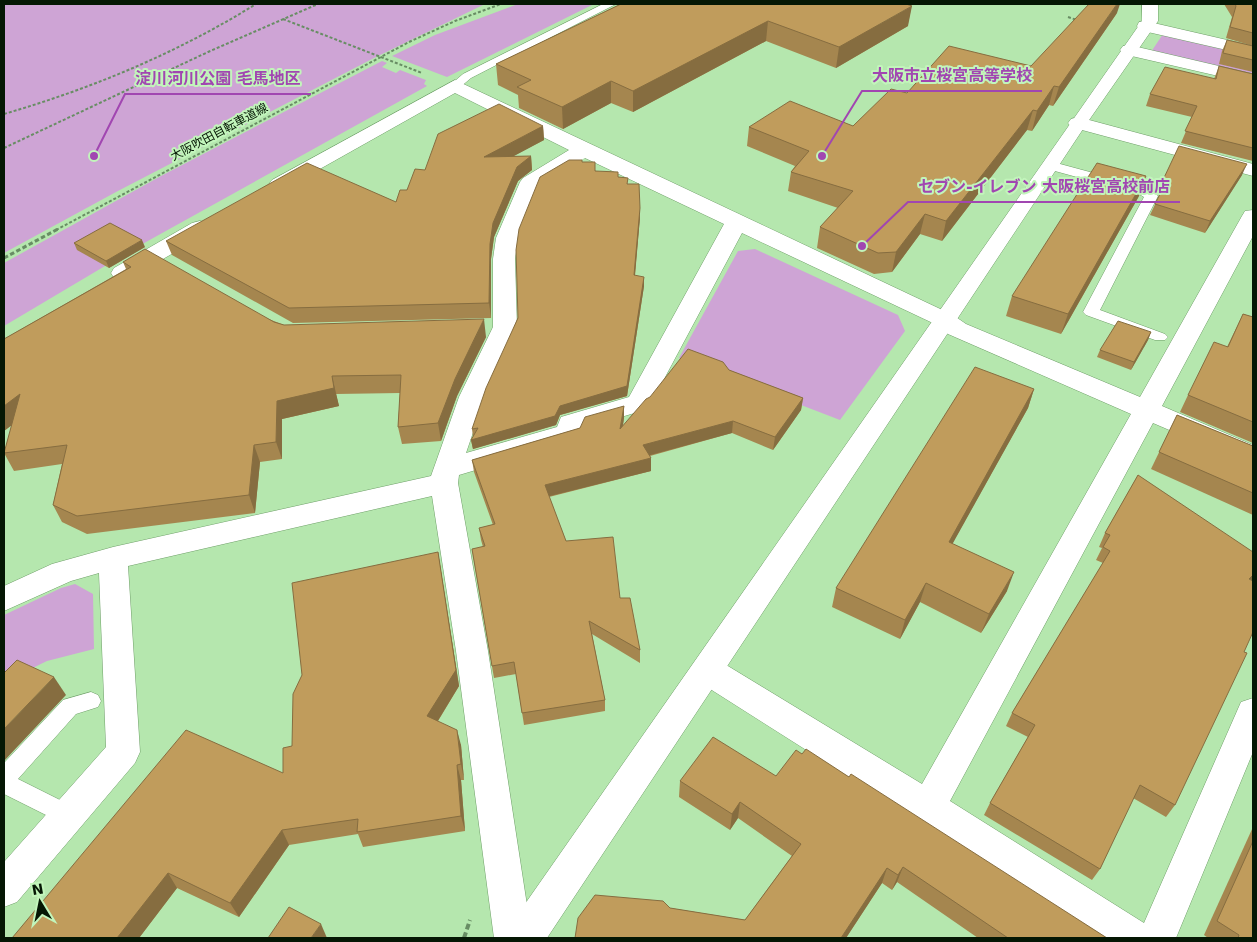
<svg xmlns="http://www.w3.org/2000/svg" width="1257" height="942" viewBox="0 0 1257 942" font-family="'DejaVu Sans','Noto Sans JP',sans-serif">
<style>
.green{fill:#cea4d5}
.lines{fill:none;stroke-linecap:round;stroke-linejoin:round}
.service-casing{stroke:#6f9f69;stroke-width:1}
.minor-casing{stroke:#6f9f69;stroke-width:1}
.tertiary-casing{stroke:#6f9f69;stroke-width:1}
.path-far2{stroke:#688d64;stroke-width:2;stroke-dasharray:3 2;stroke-linecap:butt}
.path-far1{stroke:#688d64;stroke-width:3;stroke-dasharray:4.5 2.5;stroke-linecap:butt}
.path{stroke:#688d64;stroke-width:4;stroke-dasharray:6 3;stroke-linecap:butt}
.service{fill:#fff;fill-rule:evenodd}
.minor{fill:#fff;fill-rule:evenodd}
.tertiary{fill:#fff;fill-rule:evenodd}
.wall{fill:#a5864f}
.shaded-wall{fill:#866d40}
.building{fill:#c09c5c;stroke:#866d40}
.labels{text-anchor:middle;stroke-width:4;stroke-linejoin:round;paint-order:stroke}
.far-street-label{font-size:12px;fill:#051704;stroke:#c2f5bb}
.leader{fill:none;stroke:#a146b1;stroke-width:2}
.callout-dot{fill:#a146b1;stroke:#c2f5bb;stroke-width:2}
.callout-label{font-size:16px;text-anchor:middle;font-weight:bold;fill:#a146b1;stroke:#c2f5bb;stroke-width:4;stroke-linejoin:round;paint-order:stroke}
</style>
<rect width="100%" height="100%" fill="#b5e7ae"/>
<g class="green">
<path d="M4,4H485L374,58L116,192L4,253Z"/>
<path d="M518,4H594L447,77L392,56L435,35Z"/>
<path d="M1163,34L1253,55V76L1151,52Z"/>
<path d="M382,61L387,63L382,67L396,73L400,70L426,80L424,84L427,86L137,247L4,326V263L161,176Z"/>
<path d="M755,249L898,315L905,331L840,420L679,358L738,251Z"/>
<path d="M75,584L93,594L94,649L47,661L4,682V615L61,588Z"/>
</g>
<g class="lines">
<defs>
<g id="service">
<path d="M603,4H616L471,78L459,88H451L449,86L463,74Z"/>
<path d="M1049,161L1149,188L1158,196L1100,310L1165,334L1168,337L1165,340H1155L1086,315L1083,312L1144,197L1139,194L1044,168L1043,165L1044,162Z"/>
<path d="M91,692L98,695L101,701L98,707L76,714L18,779L76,808L79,815L76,822L68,826L4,794V763L63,700Z"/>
</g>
<g id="minor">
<path d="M1145,21L1253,46V56L1139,30L1137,26L1139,22Z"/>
<path d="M1129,45L1253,74V84L1123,54L1120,50L1123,46Z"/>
<path d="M455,80L953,315L966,324L1140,397L1242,216L1245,211L1253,210V236L1162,406L1253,445V466L1153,423L950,801L1144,923L1241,702L1253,698V752L1176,938H1098L915,819L696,680L691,670L696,660L707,656L718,660L922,784L1131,414L948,334L937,325L742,233L648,409L584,428L580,439L459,475L458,483L488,651L532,938H494L456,651L432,496L128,566L140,752L135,763L17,902L4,907V862L106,747L99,573L71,581L4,611V586L52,564L113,547L431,476L459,397L493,327V259L496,238L520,182L523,178L569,150L455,93L286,188L279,190L272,188L269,184L272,180ZM585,158L724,224L629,397L561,417L557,427L466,453L485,397L517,327L515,259L518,238L539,185Z"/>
<path d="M1078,117L1253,164V176L1071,127L1068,123L1071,119Z"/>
<path d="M200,221L208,223L211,228L208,233L130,278L122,280L114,278L111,273L114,268L192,223Z"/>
</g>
<path id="tertiary" d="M1142,4H1158V21L1087,123L547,938H506L511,924L1142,21Z"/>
</defs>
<use href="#service" class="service-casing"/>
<use href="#minor" class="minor-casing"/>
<use href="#tertiary" class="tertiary-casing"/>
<g class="path-far2">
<path d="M1068,17L1077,20"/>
<path d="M283,19L422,73"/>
<path d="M4,114C93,88 177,53 256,4"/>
<path d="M4,148L208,52L318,4"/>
<path d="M56,230L409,42L455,21L501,4"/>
</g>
<path class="path-far1" d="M4,258L58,229"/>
<path class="path" d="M464,938L470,920"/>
<use href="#service" class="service"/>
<use href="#minor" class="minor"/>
<use href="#tertiary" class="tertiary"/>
</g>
<g class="wall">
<path d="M621,4L908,26L836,68L766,41L633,112L611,103L563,129L519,108L518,95L498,85L496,64Z"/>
<path d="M1224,4H1253V46L1226,38L1232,17Z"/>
<path d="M1117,13L1053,106L1049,105L1032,131L1027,130L942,241L920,234L892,272L874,274L817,248L820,227L838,208L788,191L791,172L795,166L747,146L749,127L853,126L907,93L1031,66Z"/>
<path d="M1227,40L1253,46V72L1219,64L1222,51Z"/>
<path d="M1219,66L1253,74V161L1181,143L1192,117L1146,106L1150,94L1214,79Z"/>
<path d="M543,126L544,140L513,156H531L532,170L518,181L494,237L491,259V318L293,323L172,255L166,241L396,202L425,170Z"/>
<path d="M582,162L596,171L618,177L628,184L640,217L635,276L644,286L627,396L560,415L556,425L473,449L471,440L473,437L472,429Z"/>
<path d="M1242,175L1205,233L1150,215L1159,196L1158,193L1162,182Z"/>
<path d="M1139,196L1061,334L1006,316L1012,296Z"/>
<path d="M74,243L145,247L109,268L77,250Z"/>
<path d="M123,262L284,325L486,337L457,396L441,441L402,444L398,427L400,393L336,394L339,406L282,419V459L260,462L255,513L87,534L62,522L53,505L62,464L14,471L4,453L12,425L4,431V339L126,269Z"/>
<path d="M1243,314L1253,317V443L1180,412L1188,395L1227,347Z"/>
<path d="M1151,332L1148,340L1131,370L1097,357L1100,350Z"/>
<path d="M729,370L803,398L801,410L773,450L732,433L650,456L651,458V471L549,497L566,541L620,598L640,650V663L592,634L605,700V711L524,725L516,674L494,678L472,549L483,547L481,540L479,528L493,525L474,472L472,460L580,428L624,406V418L623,426Z"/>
<path d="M1034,389L1028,408L952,544L1007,591L981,633L920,602L900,639L832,607L836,588Z"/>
<path d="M1177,415L1253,446V515L1151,469Z"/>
<path d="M1138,475L1175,805L1166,817L1133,798L1100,869L1092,880L984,815L990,803L1028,737L1006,726L1012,713L1103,563L1096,560L1102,548L1099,547L1105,533Z"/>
<path d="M438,552L459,686L438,721L461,745L464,780H461L465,831L363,847L358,834L289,845L239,917L177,888L139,938H12L283,773L292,746Z"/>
<path d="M802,754L849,777L1107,938H978L897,882L892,890L882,883L846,938H575L670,908L745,920L792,856L738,818L730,830L679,797L680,781L776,776Z"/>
<path d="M1253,827V938H1208L1204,935Z"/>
</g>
<g class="shaded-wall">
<path d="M1117,4H1120L1117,13L1053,106L1059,87Z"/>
<path d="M912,6L908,26L836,68L839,47Z"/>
<path d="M768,21L766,41L633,112V91Z"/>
<path d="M611,81V103L563,129L562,107Z"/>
<path d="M1054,86L1049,105L1032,131L1037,111Z"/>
<path d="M1033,110L1027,130L942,241L946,221Z"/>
<path d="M543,126L544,140L486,171L484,157Z"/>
<path d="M531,156L532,170L518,181L494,237L491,259V318L489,303L490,244L493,223L517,167Z"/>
<path d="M1247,164L1242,175L1205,233L1210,221Z"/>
<path d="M1146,176L1139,196L1061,334L1068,314Z"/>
<path d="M640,208V217L634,285V275Z"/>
<path d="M925,214L920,234L892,272L896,252Z"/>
<path d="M142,240L145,247L109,268L106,261Z"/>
<path d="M644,277V286L627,396L560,415L556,425L473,449L471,440Z"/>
<path d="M484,319L486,337L457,396L441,441L438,423L455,379Z"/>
<path d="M1151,332L1148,340L1131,370L1134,362Z"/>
<path d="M332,376L339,406L282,419V459L276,442L277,401Z"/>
<path d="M1034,389L1028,408L943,561L949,542Z"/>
<path d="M20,394L30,411L4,431V406Z"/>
<path d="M803,398L801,410L773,450L775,437Z"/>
<path d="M624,406V418L620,441V429Z"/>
<path d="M733,421L732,433L643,457V445Z"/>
<path d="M254,445L260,462L255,513L249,495Z"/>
<path d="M651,458V471L546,497L545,485Z"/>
<path d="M438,552L459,686L431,732L427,716Z"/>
<path d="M1014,572L1007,591L981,633L989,614Z"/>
<path d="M1253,575V581L1249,579Z"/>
<path d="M926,583L920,602L900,639L905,620Z"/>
<path d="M54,677L66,695L4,761V729Z"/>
<path d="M457,730L461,745L464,780L461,764Z"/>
<path d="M457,765L461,780L465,831L461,816Z"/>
<path d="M740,802L738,818L730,830L732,814Z"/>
<path d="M282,830L289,845L239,917L230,903Z"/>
<path d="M903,867L897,882L892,890L898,875Z"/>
<path d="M887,868L882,883L846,938H841Z"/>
<path d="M168,873L177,888L139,938H117Z"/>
<path d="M321,924L327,938H311Z"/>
</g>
<g class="building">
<path d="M621,4H906L912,6L839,47L768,21L633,91L611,81L562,107L517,87L531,80L496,64Z"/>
<path d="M1089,4H1117L1059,87L1054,86L1037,111L1033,110L946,221L925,214L896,252L878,253L820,227L853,191L791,172L809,151L749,127L790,101L853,126L891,89L907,93L949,46L1031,66Z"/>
<path d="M1235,4H1253V33L1230,27L1236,6Z"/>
<path d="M1227,40L1253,46V60L1223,53Z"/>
<path d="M1219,66L1253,74V148L1185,131L1197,106L1150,94L1165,67L1216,79Z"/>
<path d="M499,104L543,126L484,157L531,156L517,167L493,223L490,244L489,303L289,308L166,241L307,163L396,202L400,190H407L415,169L425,170L438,134Z"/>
<path d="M1179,146L1247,164L1210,221L1155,204L1164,186L1162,182Z"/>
<path d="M569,160H582V162H595V171L618,172V177L628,178L627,184H639L640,208L634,275L644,277L627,386L560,406L555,416L471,440L478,428L472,429L486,388L518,318L516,250L519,229L540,177Z"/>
<path d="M1097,163L1146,176L1068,314L1012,296Z"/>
<path d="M110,223L142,240L106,261L74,243Z"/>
<path d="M145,249L274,322L284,325L484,319L455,379L438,423L398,427L401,375L332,376L334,388L277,401L276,442L254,445L249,495L77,516L53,505L67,445L4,453L20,394L4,406V339L131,267L123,262Z"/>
<path d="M1243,314L1253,317V422L1188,395L1214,342L1228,347Z"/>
<path d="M1118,321L1151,332L1134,362L1100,350Z"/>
<path d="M688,349L723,362L729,370L803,398L775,437L733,421L643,445L651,458L545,485L566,541L613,537L620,598H630L640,650L589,621L605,700L522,713L514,662L492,666L472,549L485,546L479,528L495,524L472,460L580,428L585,417L624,406L620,429L646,399L650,397Z"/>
<path d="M975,367L1034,389L949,542L1014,572L989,614L926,583L905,620L836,588Z"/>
<path d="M1177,415L1253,446V493L1159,452Z"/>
<path d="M1138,475L1253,552V575L1249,579L1253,581V632L1244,652L1247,653L1175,805L1140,785L1100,869L990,803L1035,725L1012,713L1110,551L1103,547L1110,535L1105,533Z"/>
<path d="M438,552L456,670L427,716L457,730L461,764L457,765L461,816L357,832L358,819L282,830L230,903L168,873L117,938H12L186,730L283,773V748L292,746L293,694L302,675L292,583Z"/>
<path d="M17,660L54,677L4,729V673Z"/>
<path d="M713,737L776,776L796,750L802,754L806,749L849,777L851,774L1107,938H1008L903,867L898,875L887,868L841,938H575L578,918L595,895L663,901L670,908L745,920L801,844L740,802L732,814L680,781Z"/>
<path d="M1253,841V938H1238L1239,935L1217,921Z"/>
<path d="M289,907L321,924L311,938H268Z"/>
</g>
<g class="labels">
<g class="far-street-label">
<text transform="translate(219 132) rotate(-28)" y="4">大阪吹田自転車道線</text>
</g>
</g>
<path class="leader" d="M822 156L862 91H1042M94 156L125 94H311M862 246L908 202H1180"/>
<g class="callout-dot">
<circle cx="822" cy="156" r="5"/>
<circle cx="94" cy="156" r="5"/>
<circle cx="862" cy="246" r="5"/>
</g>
<g class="callout-label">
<text x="952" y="81">大阪市立桜宮高等学校</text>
<text x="218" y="84">淀川河川公園 毛馬地区</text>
<text x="1044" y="192">セブン-イレブン 大阪桜宮高校前店</text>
</g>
<rect width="1257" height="942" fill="none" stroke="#051704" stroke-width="10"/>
<g transform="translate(40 902) rotate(350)" stroke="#c2f5bb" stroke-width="4" paint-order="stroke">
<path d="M0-4L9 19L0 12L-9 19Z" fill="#051704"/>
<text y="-8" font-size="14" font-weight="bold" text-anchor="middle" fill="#051704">N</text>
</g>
</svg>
